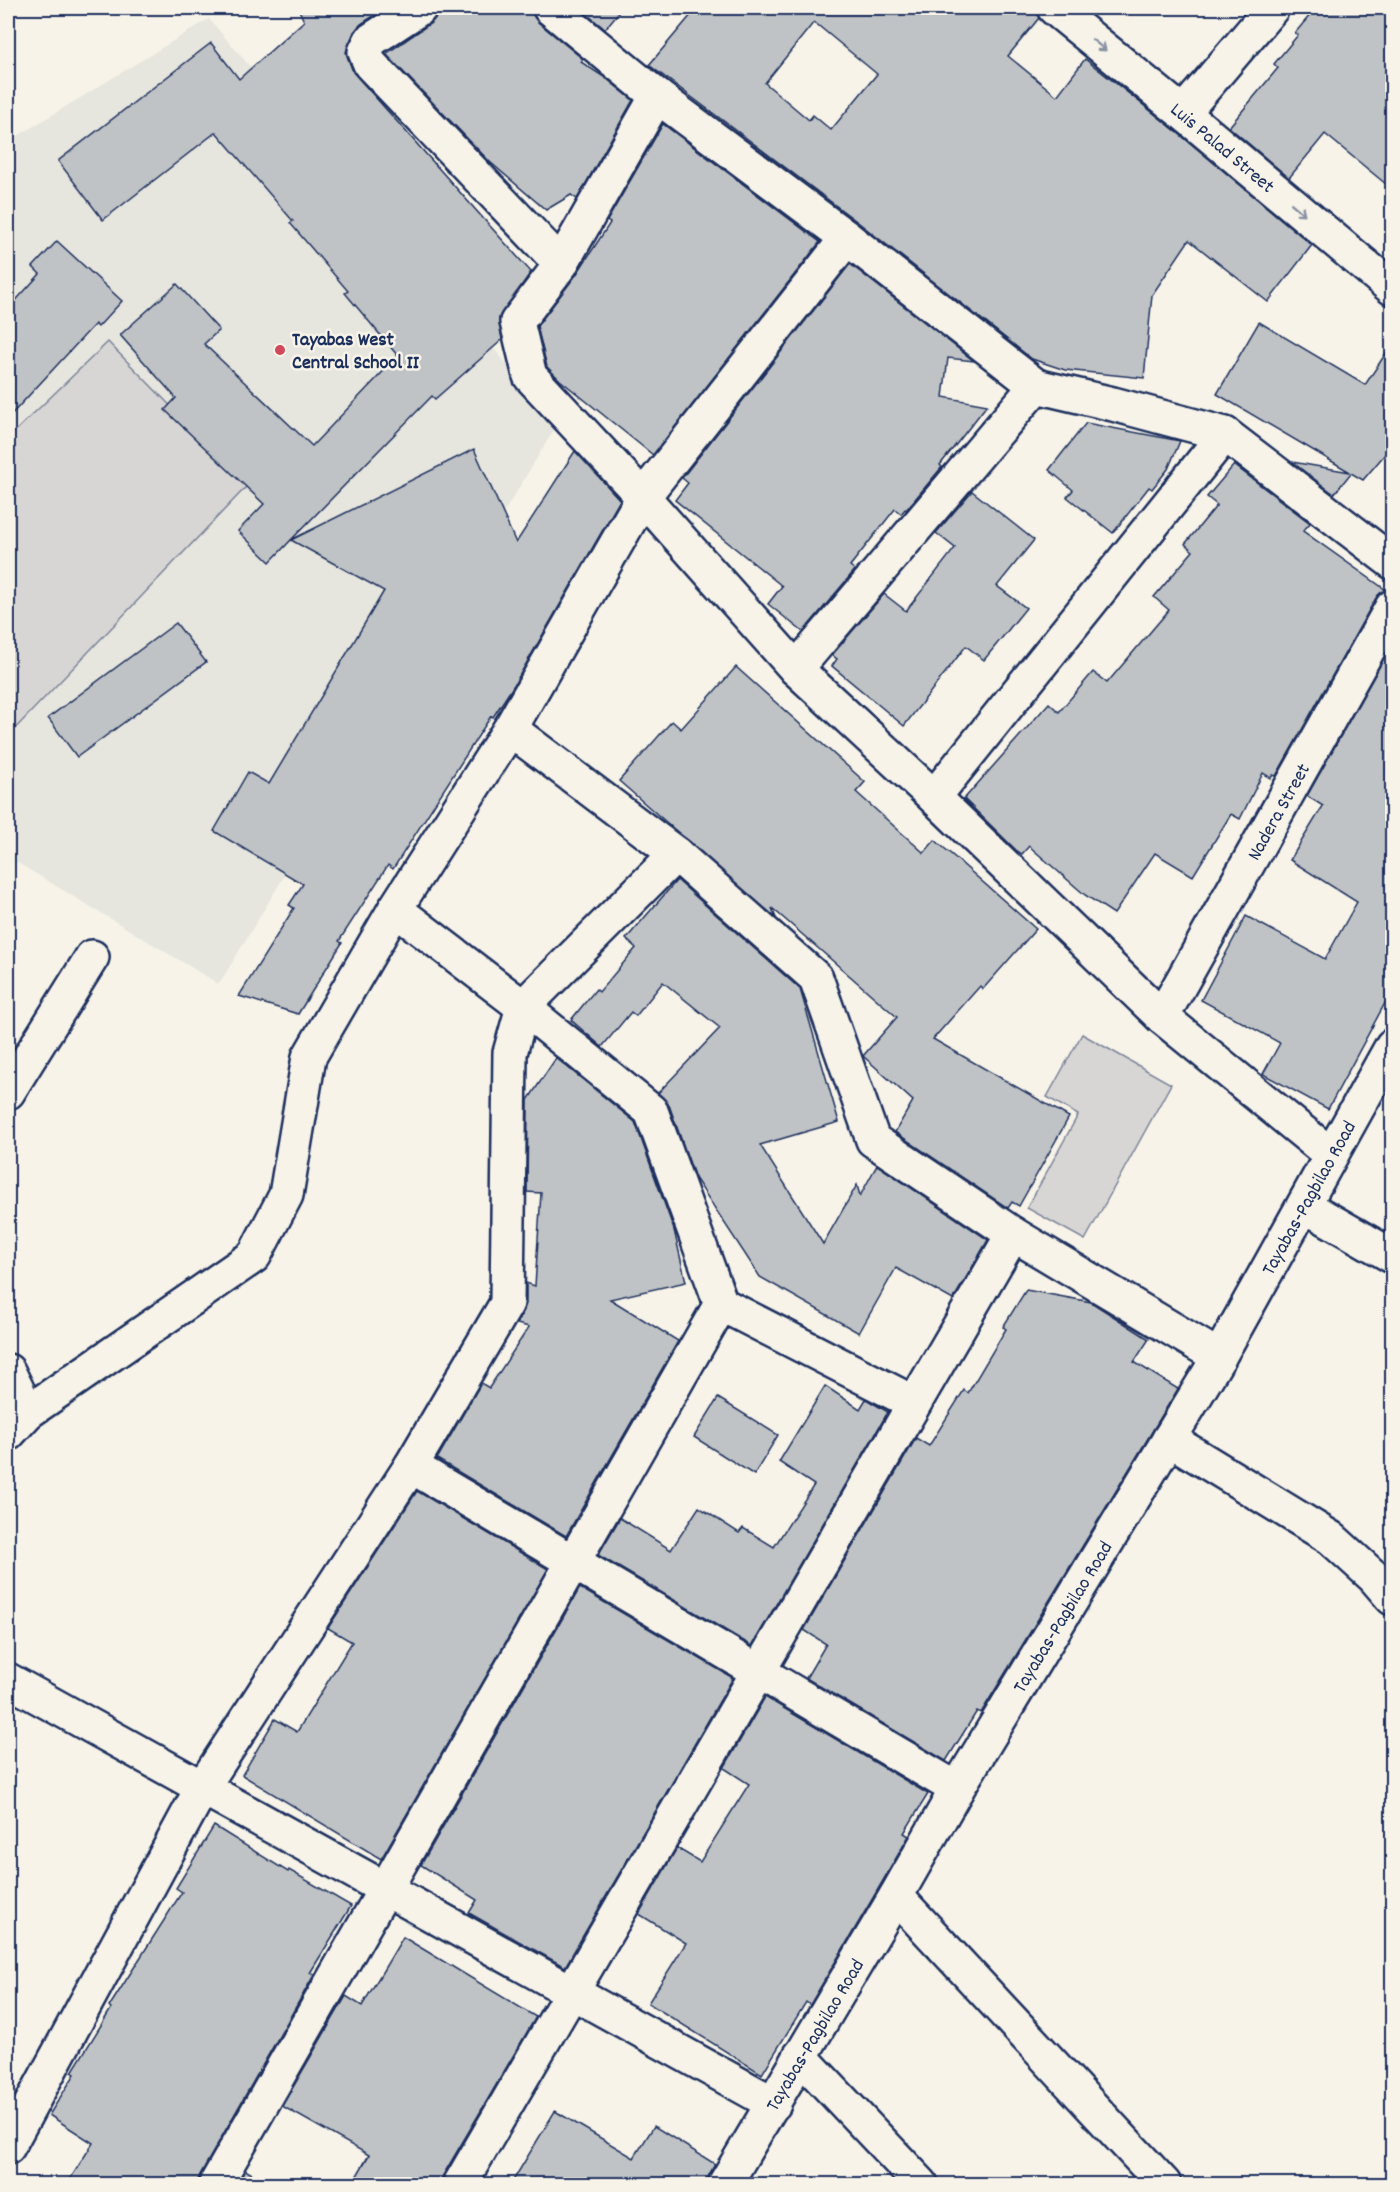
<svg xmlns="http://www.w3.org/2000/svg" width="1400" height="2192" viewBox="0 0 1400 2192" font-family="Dekko,sans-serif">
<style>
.built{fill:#e6e5de}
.green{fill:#d7d6d4;stroke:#798299;stroke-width:1.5}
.building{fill:#c0c3c5;stroke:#1b2f5e;stroke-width:1.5;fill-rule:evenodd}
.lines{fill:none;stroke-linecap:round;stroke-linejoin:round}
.minor-casing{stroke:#1b2f5e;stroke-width:38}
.major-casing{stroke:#1b2f5e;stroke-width:38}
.minor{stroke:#f7f3e8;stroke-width:33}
.major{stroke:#f7f3e8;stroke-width:33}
.oneway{stroke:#8991a3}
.poi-dot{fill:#d1495b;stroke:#f7f3e8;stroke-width:2}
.labels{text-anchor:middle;stroke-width:5;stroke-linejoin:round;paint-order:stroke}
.street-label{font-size:20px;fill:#1b2f5e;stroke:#f7f3e8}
.poi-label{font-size:20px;font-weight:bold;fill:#1b2f5e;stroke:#f7f3e8;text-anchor:start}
</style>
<rect width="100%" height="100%" fill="#f7f3e8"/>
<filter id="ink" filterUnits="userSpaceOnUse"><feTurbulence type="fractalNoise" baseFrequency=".0167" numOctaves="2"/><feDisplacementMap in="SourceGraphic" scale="12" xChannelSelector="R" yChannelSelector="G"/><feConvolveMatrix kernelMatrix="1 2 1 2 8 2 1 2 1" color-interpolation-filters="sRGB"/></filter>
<g filter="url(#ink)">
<path class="built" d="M209,19L558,423L219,984L8,857V142Z"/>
<g class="green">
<path d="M108,342L248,485L8,736V438Z"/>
<path d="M1082,1034L1171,1084L1085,1240L1027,1208L1078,1115L1047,1097Z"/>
</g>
<g class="building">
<path d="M298,8H386L361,24L354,32L346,52L353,72L531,272L499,318L502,340L435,399L432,396L291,540L474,449L516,543L575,451L620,500L514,685L493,717L491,716L393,869L388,865L339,941L342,943L298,1014L239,996L294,908L289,905L303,884L214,831L248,772L269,784L384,591L291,540L270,562L238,531L264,504L165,410L176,398L120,335L177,284L219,330L204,344L312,446L398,356L345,293L348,291L290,223L293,221L216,132L103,220L58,161L211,43L239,79L304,21Z"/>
<path d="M439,8H532L533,15L538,22L583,59L581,62L607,79L633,100L577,199L571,195L546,210L490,162L386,54L431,23L437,16Z"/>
<path d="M579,8H622L605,29Z"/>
<path d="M697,8H1036L1039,18L1008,56L1057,96L1085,59L1171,127L1312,245L1268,302L1189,240L1152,295L1144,378L1065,370L1032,359L859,223L649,65ZM814,22L877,74L831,130L813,115L809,120L765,83Z"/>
<path d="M1316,8H1392V189L1325,134L1289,178L1229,127L1278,68L1274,64L1298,35L1295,33Z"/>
<path d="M663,124L820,242L653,455L560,380L547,367L537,326L576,275L610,223L607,221Z"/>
<path d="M57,241L122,301L98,327L95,324L8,418V309L40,274L33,267Z"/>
<path d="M850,264L974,361L948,358L943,397L987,405L940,465L942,467L906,510L905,509L901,514L895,509L850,566L855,570L803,632L768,604L782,586L675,500L688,483L682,478Z"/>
<path d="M1259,322L1365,385L1392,344V446L1363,480L1351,473L1334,494L1292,462L1350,472L1217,394Z"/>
<path d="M1086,423L1180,441L1168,469L1152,489L1149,487L1113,533L1067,497L1073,490L1049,470Z"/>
<path d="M1234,465L1310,523L1303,531L1386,590L1376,598L1276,776L1273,775L1271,778L1263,773L1240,819L1231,814L1193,876L1155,853L1114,914L1085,895L1029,846L1022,854L1016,850L964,799L1049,703L1059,712L1093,672L1107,683L1169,610L1154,597L1193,551L1185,544L1217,505L1207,497Z"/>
<path d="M972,491L1034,540L997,586L1026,608L984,660L966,646L904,726L832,666L837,659L832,655L884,594L906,611L955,548L936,533Z"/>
<path d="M176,623L206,662L77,757L48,718Z"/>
<path d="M1392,644V990L1328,1109L1263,1074L1280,1043L1201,1000L1246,916L1325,959L1357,902L1290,860L1323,806L1307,796Z"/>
<path d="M736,667L865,782L856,792L924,853L935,840L1036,929L983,989L980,986L933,1039L1069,1117L1019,1206L1012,1202L1008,1208L895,1132L913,1101L863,1056L897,1017L772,908L776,918L619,781L672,721L681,729Z"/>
<path d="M677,880L800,989L839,1122L760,1145L823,1244L857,1185L860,1196L877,1165L988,1240L953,1300L896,1268L859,1333L760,1277L695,1178L669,1105L658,1093L720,1028L663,982L636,1016L631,1012L602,1047L571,1020L596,989L599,992L636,948L626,939Z"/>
<path d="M556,1058L635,1122L674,1230L686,1282L610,1299L678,1341L566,1536L437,1459L481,1383L489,1388L529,1327L517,1324L526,1304V1283L535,1286L541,1193L527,1192L528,1100Z"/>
<path d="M1026,1290L1091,1302L1149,1339L1134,1362L1178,1389L981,1713L977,1711L946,1761L806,1678L826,1644L804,1630L916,1438L929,1446L964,1390L968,1393L1006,1329L1003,1327Z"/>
<path d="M825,1386L860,1409L866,1399L888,1412L752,1646L598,1555L620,1518L671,1550L699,1507L739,1533L743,1528L774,1547L814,1485L779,1462Z"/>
<path d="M718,1398L778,1435L754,1475L694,1437Z"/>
<path d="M417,1491L548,1569L381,1859L242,1775L275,1719L297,1732L352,1642L328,1628Z"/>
<path d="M580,1588L733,1678L565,1967L469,1913L477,1900L421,1865Z"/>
<path d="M765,1697L928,1794L904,1833L909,1836L870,1903L810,2005L806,2002L762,2074L648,2003L686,1943L639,1914L677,1848L700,1862L749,1784L724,1768Z"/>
<path d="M214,1826L288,1872L289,1870L351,1906L310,1973L314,1975L200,2175L197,2184H67L93,2143L49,2115L75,2074L72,2072L111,2009L109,2007L182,1892L176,1888Z"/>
<path d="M403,1937L536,2017L438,2184H352L369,2155L282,2106L346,1996L362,2006Z"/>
<path d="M555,2111L634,2158L654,2126L715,2164L709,2175L706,2184H511Z"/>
<path d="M245,2170L270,2184H237Z"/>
</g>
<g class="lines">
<defs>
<g id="minor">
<path d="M420,8L371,40L365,52L370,64L561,264"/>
<path d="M550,8L657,96L847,238L1036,386"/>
<path d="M657,96L561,264L517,322L530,376L643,497L796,669L934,797L1162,1017L1331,1155"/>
<path d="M1183,113L1272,8"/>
<path d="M796,669L1036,386L1113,404L1225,434L1392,562"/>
<path d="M510,729L676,854L816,978L873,1140L1013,1234L1219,1357"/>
<path d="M934,797L1225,434"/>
<path d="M395,909L523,1007L651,1111L721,1304L914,1403"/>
<path id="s1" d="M1162,1017L1392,607"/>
<path d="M8,1092L92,957"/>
<path d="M1305,1206L1392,1256"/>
<path d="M8,1371L28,1412"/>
<path d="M8,1434L28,1412L254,1256L286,1195L309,1057L395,909L510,729L643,497L847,238"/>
<path d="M1169,1439L1331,1538L1374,1577L1392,1598"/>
<path d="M411,1466L957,1789"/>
<path d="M8,1680L774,2104"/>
<path d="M896,1896L1164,2184"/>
<path d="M800,2056L921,2184"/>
<path d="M8,2147L202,1788L411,1466L507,1303L510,1053L523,1007L676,854"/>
<path d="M216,2184L721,1304"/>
<path d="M460,2184L1013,1234"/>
</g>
<g id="major">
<path id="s2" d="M1054,8L1183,113L1392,288"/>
<path id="s3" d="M725,2184L896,1896L957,1789L1219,1357L1392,1046"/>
</g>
</defs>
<use href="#minor" class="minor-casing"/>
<use href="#major" class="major-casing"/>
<use href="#minor" class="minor"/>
<use href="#major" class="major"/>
</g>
<defs><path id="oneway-shaft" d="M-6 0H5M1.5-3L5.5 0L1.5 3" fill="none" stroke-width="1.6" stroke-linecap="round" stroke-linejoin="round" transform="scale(1.5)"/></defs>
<g class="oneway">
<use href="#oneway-shaft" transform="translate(1099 45) rotate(39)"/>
<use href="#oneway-shaft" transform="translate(1298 209) rotate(40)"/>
</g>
</g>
<circle class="poi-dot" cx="280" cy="350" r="6"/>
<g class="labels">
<g class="street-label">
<text dy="7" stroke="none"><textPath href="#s2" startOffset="219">Luis Palad Street</textPath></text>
<text dy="7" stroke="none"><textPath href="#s1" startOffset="236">Nadera Street</textPath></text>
<text dy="7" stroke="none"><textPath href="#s3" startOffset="1146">Tayabas-Pagbilao Road</textPath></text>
<text dy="7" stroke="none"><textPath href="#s3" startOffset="660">Tayabas-Pagbilao Road</textPath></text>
<text dy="7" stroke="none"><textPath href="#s3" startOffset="174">Tayabas-Pagbilao Road</textPath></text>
</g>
<g class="poi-label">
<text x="292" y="345">Tayabas West<tspan x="292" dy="23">Central School II</tspan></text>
</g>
</g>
<rect width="1400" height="2192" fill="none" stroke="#f7f3e8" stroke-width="30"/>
<rect x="15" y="15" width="1370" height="2162" fill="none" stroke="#1b2f5e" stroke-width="2" filter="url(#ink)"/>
</svg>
